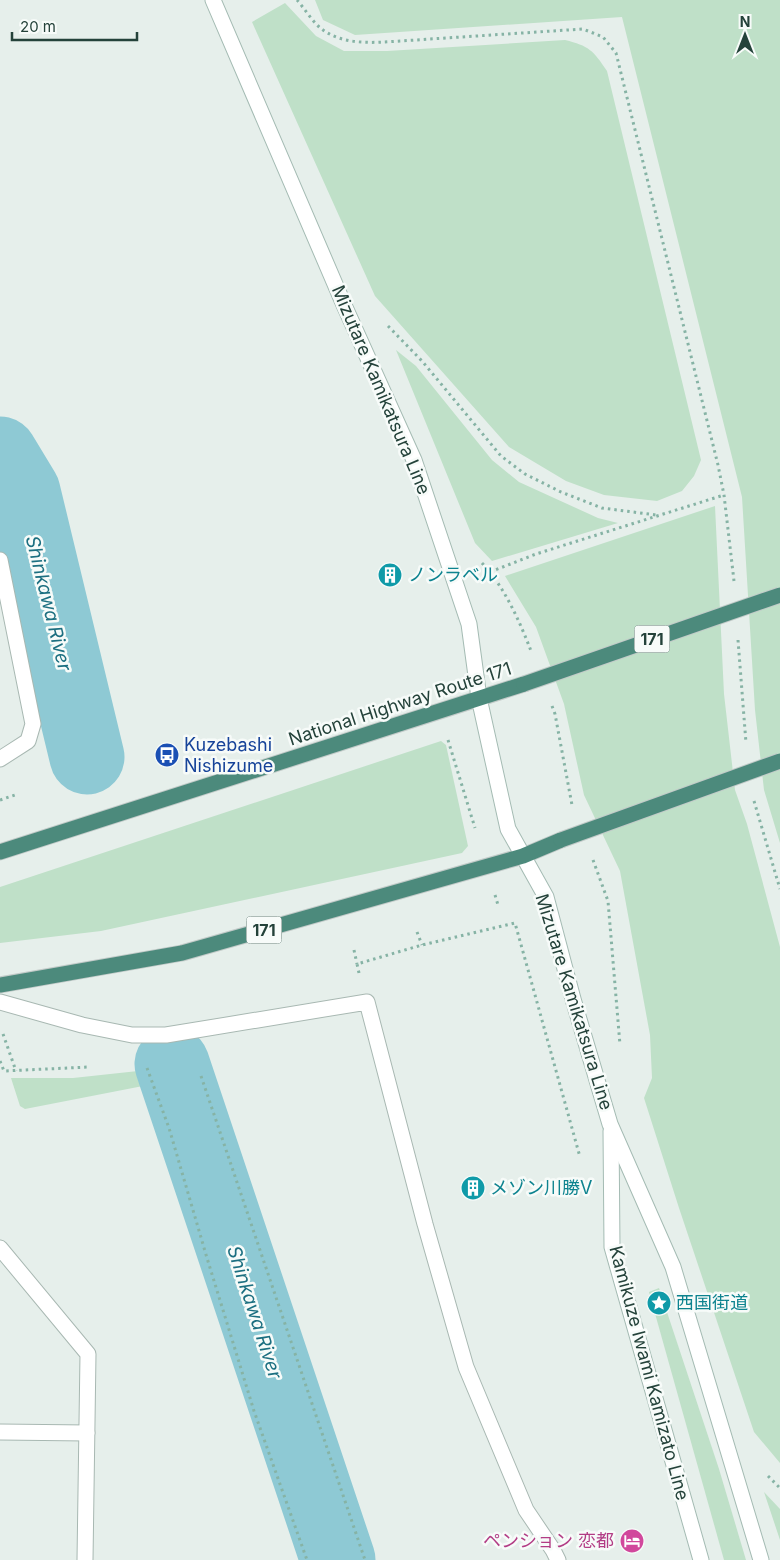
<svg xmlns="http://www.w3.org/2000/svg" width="780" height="1560" viewBox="0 0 780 1560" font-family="Inter,'Noto Sans JP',sans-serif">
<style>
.green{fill:#bfe0c8}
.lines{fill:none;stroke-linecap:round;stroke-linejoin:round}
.river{stroke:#8ec9d4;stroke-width:75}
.minor-casing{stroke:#a8b8b2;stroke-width:17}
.secondary-casing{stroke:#a4bbb3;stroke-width:17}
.trunk-casing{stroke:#c2cac8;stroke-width:17}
.path{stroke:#86b3a5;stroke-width:3;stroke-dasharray:2.5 4;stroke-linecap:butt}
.minor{stroke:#fff;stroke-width:15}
.secondary{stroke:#fff;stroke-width:15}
.trunk{stroke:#4c8a7c;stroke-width:15}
.trunk-bridge-casing{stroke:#c2cac8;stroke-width:17;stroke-linecap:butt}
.trunk-bridge{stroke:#4c8a7c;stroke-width:15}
.labels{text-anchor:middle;stroke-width:5;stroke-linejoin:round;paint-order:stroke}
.shield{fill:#f7fbf9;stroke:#637a73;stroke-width:1}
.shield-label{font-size:16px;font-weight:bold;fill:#24423a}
.street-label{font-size:18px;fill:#24423a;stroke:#f7fbf9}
.culture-label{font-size:18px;fill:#0d838f;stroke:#f7fbf9;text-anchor:start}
.transit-label{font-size:18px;fill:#164399;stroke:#f7fbf9;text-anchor:start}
.hotel-label{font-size:18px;fill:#b23c85;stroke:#f7fbf9;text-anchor:end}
.water-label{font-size:19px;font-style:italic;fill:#1c6f80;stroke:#f7fbf9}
</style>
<rect width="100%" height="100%" fill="#e6efeb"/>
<g class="green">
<path d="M315,0H780V843L764,790L755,710L742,497L622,17L355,35L323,20Z"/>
<path d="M285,3L316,36L344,51H387L565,40C589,46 593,50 607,71L701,460L694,476L682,491L657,501L604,495L566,481L509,447L375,296L252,22Z"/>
<path d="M396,350L416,366L492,460L519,482L598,518L618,523L492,561L475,543Z"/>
<path d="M715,506L724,694L735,790L747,824L780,947V1463L754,1432L679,1208L644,1098L652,1078L650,1035L620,871L584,795L564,704L536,627L505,576Z"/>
<path d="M441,741L446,745L468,846L462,853L101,931L0,943V887Z"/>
<path d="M138,1071L143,1086L25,1109L20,1106L11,1078H73Z"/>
<path d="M659,1288L719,1469L746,1560H724L649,1292Z"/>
<path d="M764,1492L780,1509V1540Z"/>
</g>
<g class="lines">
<g class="river">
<path d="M0,454L23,492L87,757"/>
<path d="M172,1064L338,1560"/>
</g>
<defs>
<g id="minor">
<path d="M0,560L33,724L28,741L0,759"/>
<path d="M0,1002L82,1025L132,1035H166L367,1002L425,1224L466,1367L526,1510L553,1550L558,1560"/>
<path d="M0,1248L88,1354L85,1560"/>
<path d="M0,1432L87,1433"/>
</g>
<g id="secondary">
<path d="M213,0L344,305L414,460L469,624L479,698L508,829L546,897L573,999L610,1124L673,1267L761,1560"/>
<path d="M611,1131L612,1247L701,1560"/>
</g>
<g id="trunk">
<path d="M0,852L524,684"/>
<path d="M0,985L182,953L523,856L561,840"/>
</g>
</defs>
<use href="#minor" class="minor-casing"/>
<use href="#secondary" class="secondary-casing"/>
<use href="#trunk" class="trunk-casing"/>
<g class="path">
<path d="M297,0C305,9 313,23 323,30C341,43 365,43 385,42L583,29L603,37L616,53L718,465L724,495L734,581"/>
<path d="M388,326L422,361L501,456L525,474L561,492L602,508L656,515"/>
<path d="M482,563C504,586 520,622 531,651"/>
<path d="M490,572L536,554L724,495"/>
<path d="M738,640L746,743"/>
<path d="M552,706L555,714L572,805"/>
<path d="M448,740L475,828"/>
<path d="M0,800L15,795"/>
<path d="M754,801L780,889"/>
<path d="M593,860L608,901L620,1045"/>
<path d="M495,895L498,905"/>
<path d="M417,932L422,945"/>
<path d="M354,950L357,964"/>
<path d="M359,973L357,964L422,945L515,923L580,1157"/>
<path d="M3,1034L16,1071"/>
<path d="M0,1061L4,1071L89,1067"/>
<path d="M147,1068L169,1128L207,1258L254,1411L307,1560"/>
<path d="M201,1076L365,1560"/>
<path d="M768,1476L780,1488"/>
</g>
<use href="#minor" class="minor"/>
<use href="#secondary" class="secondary"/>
<use href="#trunk" class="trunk"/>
<defs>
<g id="trunk-bridge">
<path d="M524,684L780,595"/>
<path d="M561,840L780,761"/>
</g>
</defs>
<use href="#trunk-bridge" class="trunk-bridge-casing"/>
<use href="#trunk-bridge" class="trunk-bridge"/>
</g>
<defs>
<symbol id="building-disc" viewBox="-11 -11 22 22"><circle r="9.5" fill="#0f9aa8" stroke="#f7fbf9"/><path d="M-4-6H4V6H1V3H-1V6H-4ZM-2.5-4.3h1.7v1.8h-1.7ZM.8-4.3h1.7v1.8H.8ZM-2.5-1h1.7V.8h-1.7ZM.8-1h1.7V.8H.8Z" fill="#fff"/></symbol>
<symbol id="bus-disc" viewBox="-11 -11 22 22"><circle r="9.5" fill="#1a4fb4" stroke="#f7fbf9"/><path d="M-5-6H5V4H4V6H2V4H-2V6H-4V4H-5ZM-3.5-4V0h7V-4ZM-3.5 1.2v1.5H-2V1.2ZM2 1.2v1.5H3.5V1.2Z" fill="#fff"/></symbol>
<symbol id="sight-disc" viewBox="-11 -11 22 22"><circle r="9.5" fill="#0f9aa8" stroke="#f7fbf9"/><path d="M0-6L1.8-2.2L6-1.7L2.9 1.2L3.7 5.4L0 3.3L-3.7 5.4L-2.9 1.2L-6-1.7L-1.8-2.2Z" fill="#fff"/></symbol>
<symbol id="hotel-disc" viewBox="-11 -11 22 22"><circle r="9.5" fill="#d1479c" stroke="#f7fbf9"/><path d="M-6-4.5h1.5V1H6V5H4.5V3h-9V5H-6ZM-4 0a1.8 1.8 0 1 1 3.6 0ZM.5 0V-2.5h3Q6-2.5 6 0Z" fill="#fff"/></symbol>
</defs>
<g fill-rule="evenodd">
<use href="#building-disc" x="376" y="561" width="28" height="28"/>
<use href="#bus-disc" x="153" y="741" width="28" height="28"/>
<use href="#building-disc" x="459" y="1174" width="28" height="28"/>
<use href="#sight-disc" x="645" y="1289" width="28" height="28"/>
<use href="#hotel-disc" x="618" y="1527" width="28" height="28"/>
</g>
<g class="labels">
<g class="shield">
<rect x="634.5" y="625.5" width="35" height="27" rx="4"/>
<rect x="246.5" y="916.5" width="35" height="27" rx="4"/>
</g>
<g class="shield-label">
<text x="652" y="645">171</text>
<text x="264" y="936">171</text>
</g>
<g class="street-label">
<text transform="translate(381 390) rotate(67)" y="6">Mizutare Kamikatsura Line</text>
<text transform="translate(400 704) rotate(-18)" y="6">National Highway Route 171</text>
<text transform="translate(574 1002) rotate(73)" y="6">Mizutare Kamikatsura Line</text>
<text transform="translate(649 1373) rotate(75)" y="6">Kamikuze Iwami Kamizato Line</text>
</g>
<g class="culture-label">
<text x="408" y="581">ノンラベル</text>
<text x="490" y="1194">メゾン川勝Ⅴ</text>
<text x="676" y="1309">西国街道</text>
</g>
<g class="transit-label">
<text x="184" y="751">Kuzebashi<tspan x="184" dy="21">Nishizume</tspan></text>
</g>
<g class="hotel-label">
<text x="614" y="1547">ペンション 恋都</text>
</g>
<g class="water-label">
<text transform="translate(49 603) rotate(76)" y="7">Shinkawa River</text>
<text transform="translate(255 1312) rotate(72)" y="7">Shinkawa River</text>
</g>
</g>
<g transform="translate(745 35)" stroke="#f7fbf9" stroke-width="4" paint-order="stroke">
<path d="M0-4L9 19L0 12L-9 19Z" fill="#24423a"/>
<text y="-8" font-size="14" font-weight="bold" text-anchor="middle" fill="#24423a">N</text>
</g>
<path d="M12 32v8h125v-8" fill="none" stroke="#24423a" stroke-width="2.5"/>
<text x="20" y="32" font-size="15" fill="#24423a" stroke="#f7fbf9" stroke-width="4" paint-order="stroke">20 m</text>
</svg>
